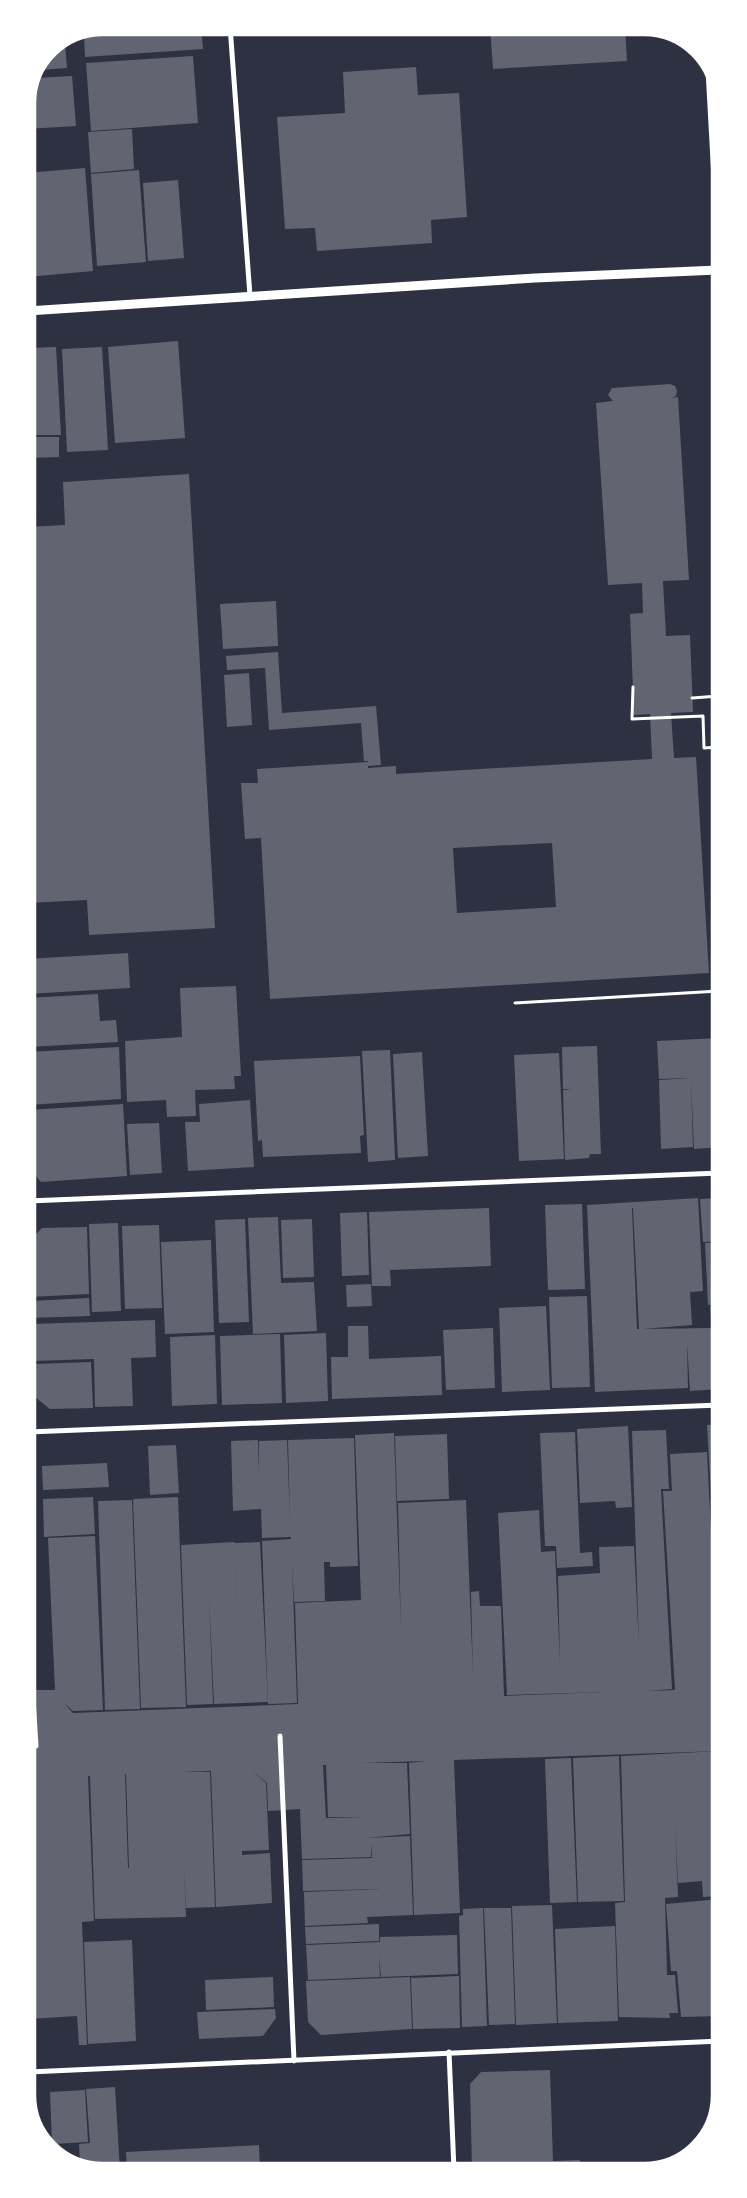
<svg xmlns="http://www.w3.org/2000/svg" width="747" height="2198" viewBox="0 0 747 2198" font-family="'Alegreya Sans',sans-serif">
<style>
.building{fill:#626471;fill-rule:evenodd}
.lines{fill:none;stroke-linecap:round;stroke-linejoin:round}
.path{stroke:#fff;stroke-width:3}
.minor{stroke:#fff;stroke-width:5}
.tertiary{stroke:#fff;stroke-width:9}
.rim{fill:none;stroke:#fff;stroke-width:2.5}
</style>
<rect width="100%" height="100%" fill="#2d3142"/>
<g class="building">
<path d="M201,26L203,49L85,57L84,34L103,26Z"/>
<path d="M490,26H625L627,61L493,69Z"/>
<path d="M65,42L67,68L39,70L49,48Z"/>
<path d="M193,56L198,123L91,131L86,63Z"/>
<path d="M416,67L418,95L459,93L467,217L431,220L432,243L317,251L315,228L285,229L277,117L345,113L343,72Z"/>
<path d="M72,76L76,126L26,129V98L35,78Z"/>
<path d="M132,129L134,169L91,173L88,132Z"/>
<path d="M85,168L93,271L27,277L26,173Z"/>
<path d="M139,170L146,262L97,266L91,174Z"/>
<path d="M178,180L184,258L148,261L143,183Z"/>
<path d="M178,341L185,438L115,443L108,347Z"/>
<path d="M56,347L61,435H27V348Z"/>
<path d="M102,347L108,450L67,452L62,349Z"/>
<path d="M670,384L675,386L677,391L676,396L672,398L678,397L689,580L663,581L666,636L690,635L693,712L671,713L674,758L696,757L709,973L270,999L261,838L245,839L241,783H258L257,769L368,762V768L396,766V774L652,759L650,714L634,715L630,614L643,613L642,583L608,585L596,403L613,401L608,395L612,388ZM552,843L556,907L457,913L453,848Z"/>
<path d="M27,437H59V457L27,458Z"/>
<path d="M189,474L215,928L89,935L87,900L27,903V527L65,525L63,482Z"/>
<path d="M276,601L278,646L223,649L220,604Z"/>
<path d="M278,652L282,713L376,706L381,765L368,766V761H364L361,723L269,730L265,668L227,670L226,656Z"/>
<path d="M249,673L252,725L227,727L224,675Z"/>
<path d="M128,953L130,988L27,994V959Z"/>
<path d="M236,986L241,1076H234L235,1089L195,1090L196,1116L167,1117L166,1100L127,1102L125,1041L182,1037L180,988Z"/>
<path d="M98,994L100,1021L116,1020L118,1042L28,1047L27,998Z"/>
<path d="M719,1038L720,1147L694,1149L691,1081L693,1147L661,1149L659,1080L691,1078L659,1079L657,1041Z"/>
<path d="M597,1046L601,1154H590L589,1158L565,1160L563,1090H572L563,1089L562,1047Z"/>
<path d="M119,1047L121,1099L28,1105V1052Z"/>
<path d="M390,1050L395,1160L368,1162L362,1051Z"/>
<path d="M422,1052L428,1156L398,1158L393,1054Z"/>
<path d="M559,1053L564,1159L519,1161L514,1055Z"/>
<path d="M360,1056L364,1135L360,1136L361,1153L263,1157L262,1140L258,1141L254,1061Z"/>
<path d="M250,1100L254,1167L188,1171L185,1122H200L199,1104Z"/>
<path d="M123,1104L127,1176L41,1182L28,1167V1110Z"/>
<path d="M159,1123L162,1173L130,1175L127,1124Z"/>
<path d="M698,1198L703,1291L690,1292L692,1325L643,1329L712,1328L710,1306L720,1305V1389L690,1391L687,1342L688,1388L595,1392L587,1205ZM632,1208H633L639,1329H637Z"/>
<path d="M717,1198H720V1241L703,1242L700,1199Z"/>
<path d="M582,1204L585,1289L548,1290L545,1205Z"/>
<path d="M489,1208L491,1266L390,1270L391,1286H372L369,1212Z"/>
<path d="M367,1212L369,1275L342,1276L340,1213Z"/>
<path d="M278,1217L281,1283L314,1282L317,1331L253,1334L248,1218Z"/>
<path d="M245,1219L249,1322L219,1323L215,1220Z"/>
<path d="M312,1219L314,1277L283,1278L281,1220Z"/>
<path d="M118,1223L121,1311L92,1312L89,1224Z"/>
<path d="M159,1225L162,1308L125,1309L122,1226Z"/>
<path d="M87,1227L89,1294L29,1297L28,1243L42,1228Z"/>
<path d="M211,1240L214,1332L165,1334L161,1242Z"/>
<path d="M720,1242V1304L708,1305L705,1243Z"/>
<path d="M371,1284L372,1306L347,1307L346,1285Z"/>
<path d="M587,1296L590,1387L552,1388L549,1297Z"/>
<path d="M89,1298L90,1316L30,1318V1301Z"/>
<path d="M546,1306L550,1390L502,1392L499,1308Z"/>
<path d="M155,1320L156,1357L131,1358L133,1406L95,1407L94,1359L34,1361L32,1324Z"/>
<path d="M348,1326H368L369,1359L441,1356L442,1395L332,1399L331,1357H348Z"/>
<path d="M493,1328L495,1388L446,1390L443,1330Z"/>
<path d="M326,1333L328,1401L286,1403L284,1335Z"/>
<path d="M280,1334L282,1403L222,1405L220,1336Z"/>
<path d="M215,1335L217,1404L172,1406L170,1337Z"/>
<path d="M91,1362L93,1408L50,1409L35,1397L34,1364Z"/>
<path d="M720,1424V1530L713,1531L707,1425Z"/>
<path d="M628,1426L632,1507L616,1508L615,1501L580,1503L577,1429Z"/>
<path d="M666,1430L669,1489H661L672,1689L647,1691L675,1690L663,1491H672L670,1454L707,1452L711,1532L720,1531V1751L454,1760L460,1913L414,1915L409,1763L425,1761L362,1763H407L410,1834L365,1838L410,1836L413,1915L367,1917L368,1923L305,1926L304,1892L382,1889L303,1891L302,1860L372,1858V1844L371,1857L302,1859L300,1809L268,1811L267,1783L250,1769L266,1783L269,1850L242,1851V1855L270,1853L272,1903L216,1907L211,1771L181,1772H210L215,1907L186,1908L184,1867L186,1917L95,1919L90,1776H88L94,1921L82,1922L87,2045H79L77,2016L29,2019L28,1690H55L48,1538L95,1536L103,1710L73,1711L64,1703L73,1713L298,1704L295,1603L361,1600L355,1435L394,1433L401,1630L398,1503L466,1500L473,1675L471,1592L479,1591L480,1606H501L504,1696L604,1692L507,1695L498,1513L539,1510L541,1552L555,1551L560,1664L558,1576L600,1573L599,1547L634,1546L639,1646L632,1431ZM323,1765H326L328,1817H365L326,1818ZM125,1774H126L129,1868H128Z"/>
<path d="M575,1432L580,1553L592,1552L593,1566L557,1568L556,1546H545L540,1433Z"/>
<path d="M447,1434L449,1499L397,1501L395,1436Z"/>
<path d="M354,1438L358,1566L330,1567V1562H324L325,1601L294,1602L292,1563L297,1703L268,1704L262,1541L291,1539V1537L262,1538L261,1509L233,1511L231,1441L258,1440L259,1472V1441L287,1440L290,1521L288,1440Z"/>
<path d="M176,1445L179,1493L150,1495L148,1446Z"/>
<path d="M107,1463L109,1487L43,1490L42,1466Z"/>
<path d="M93,1497L95,1534L44,1537L43,1499Z"/>
<path d="M178,1497L186,1707L141,1708L133,1499Z"/>
<path d="M132,1500L140,1709L105,1710L98,1501Z"/>
<path d="M234,1542L239,1662L234,1543L260,1542L268,1702L214,1704L209,1595L213,1704L187,1705L181,1545Z"/>
<path d="M720,1751V1896L703,1897L702,1881L678,1883L675,1824L678,1897L665,1898L667,1975H675L678,2013H669L670,2018L619,2017L615,1903L625,1902L621,1756Z"/>
<path d="M619,1756L624,1901L578,1902L573,1758Z"/>
<path d="M571,1758L577,1902L550,1903L545,1759Z"/>
<path d="M720,1899L721,2016L681,2017L677,1971H671L666,1904Z"/>
<path d="M552,1905L557,2023L516,2025L512,1906Z"/>
<path d="M483,1908L487,2026L462,2027L459,1916L463,1915V1909Z"/>
<path d="M484,1908H511L515,2024L489,2025Z"/>
<path d="M379,1924V1941L306,1944L305,1927Z"/>
<path d="M615,1926L618,2021L558,2023L555,1929Z"/>
<path d="M457,1935L458,1974L381,1977L379,1956L380,1977L308,1980L306,1945L380,1942V1937Z"/>
<path d="M132,1940L136,2041L88,2044L84,1942Z"/>
<path d="M459,1976L460,2028L413,2029L411,1978Z"/>
<path d="M273,1977L274,2007L206,2010L205,1980Z"/>
<path d="M410,1977L412,2029L321,2035L308,2022L306,1981Z"/>
<path d="M275,2009L276,2018L263,2036L199,2039L197,2012Z"/>
<path d="M550,2070L553,2161L580,2160V2170H472L470,2084L481,2072Z"/>
<path d="M115,2087L120,2171L97,2172L80,2164L79,2144L90,2143L86,2089Z"/>
<path d="M85,2090L88,2142L52,2144L50,2092Z"/>
<path d="M259,2145L260,2171H127L126,2152Z"/>
</g>
<g class="lines">
<g class="path">
<path d="M633,687L632,719L703,716L704,748L719,747"/>
<path d="M692,698L719,696"/>
<path d="M515,1003L719,991"/>
</g>
<g class="minor">
<path d="M230,26L250,296"/>
<path d="M28,1201L720,1173"/>
<path d="M28,1432L720,1405"/>
<path d="M28,1616L36,1746"/>
<path d="M280,1736L294,2061"/>
<path d="M449,2052L454,2170"/>
<path d="M29,2072L721,2041"/>
</g>
<g class="tertiary">
<path d="M710,70L718,215"/>
<path d="M27,311L535,278L718,270"/>
</g>
</g>
<path d="M0 0H747V2198H0ZM103 35H644A68 68 0 0 1 712 103V2095A68 68 0 0 1 644 2163H103A68 68 0 0 1 35 2095V103A68 68 0 0 1 103 35Z" fill="#fff" fill-rule="evenodd"/>
<path class="rim" d="M103 35H644A68 68 0 0 1 712 103V2095A68 68 0 0 1 644 2163H103A68 68 0 0 1 35 2095V103A68 68 0 0 1 103 35Z"/>
</svg>
